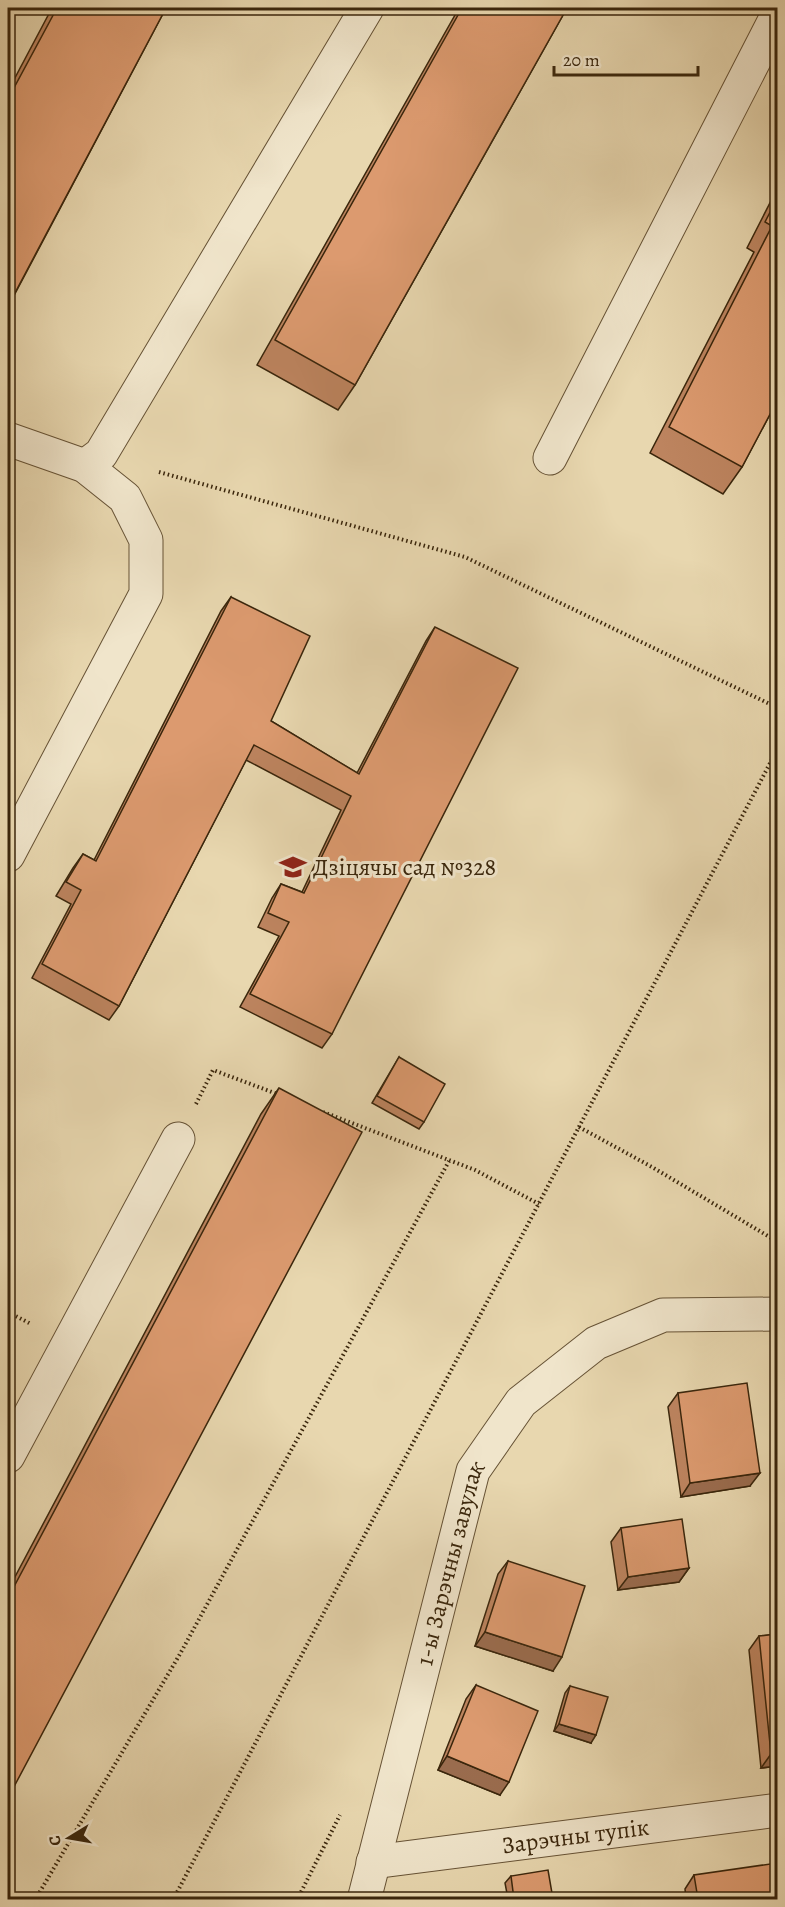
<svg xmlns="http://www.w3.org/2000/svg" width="785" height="1907" viewBox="0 0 785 1907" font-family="Alegreya,serif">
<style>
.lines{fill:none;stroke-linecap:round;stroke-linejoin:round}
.minor-casing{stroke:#665235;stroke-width:35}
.path{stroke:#3a260c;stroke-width:4;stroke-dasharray:1.5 3;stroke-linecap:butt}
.minor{stroke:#f0e5cb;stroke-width:33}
.wall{fill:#bd845f;stroke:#3a260c;stroke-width:1.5}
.shaded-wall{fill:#9a6c4e;stroke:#3a260c;stroke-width:1.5}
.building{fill:#dc9a6f;stroke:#3a260c;stroke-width:1.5}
.labels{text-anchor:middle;stroke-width:6;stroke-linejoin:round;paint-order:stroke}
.poi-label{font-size:24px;fill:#3a260c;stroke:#f0e5cb;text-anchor:start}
.street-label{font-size:24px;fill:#3a260c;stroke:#f0e5cb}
</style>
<rect width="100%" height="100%" fill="#e8d7af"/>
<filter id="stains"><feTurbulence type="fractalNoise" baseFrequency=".00333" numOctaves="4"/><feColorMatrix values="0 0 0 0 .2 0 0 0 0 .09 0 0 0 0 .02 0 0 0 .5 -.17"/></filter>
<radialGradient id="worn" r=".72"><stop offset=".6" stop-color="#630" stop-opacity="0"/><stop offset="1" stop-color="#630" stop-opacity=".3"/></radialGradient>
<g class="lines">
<defs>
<g id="minor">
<path d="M8,439L85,466L125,498L146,540V594L8,855"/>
<path d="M550,458L778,14"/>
<path d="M85,466L101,454L367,8"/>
<path d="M8,1456L178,1139"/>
<path id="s1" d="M373,1862L778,1810"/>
<path id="s2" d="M364,1900L473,1471L521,1402L596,1343L663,1315L778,1314"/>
</g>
</defs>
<use href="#minor" class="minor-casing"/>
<g class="path">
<path d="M159,472L465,557L778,708"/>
<path d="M196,1104L213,1070L280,1095"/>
<path d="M323,1112L475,1170L539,1204"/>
<path d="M579,1127L652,1167L778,1242"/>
<path d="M8,1312L31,1324"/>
<path d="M35,1900L180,1654L449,1161"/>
<path d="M173,1900L778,748"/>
<path d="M297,1900L340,1815"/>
</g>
<use href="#minor" class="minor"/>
</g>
<g class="wall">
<path d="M52,8H166L8,307V91Z"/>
<path d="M459,8H567L355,385L338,410L257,365Z"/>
<path d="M777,189V401L742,467L723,494L650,453L754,252L747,248Z"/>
<path d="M231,597L271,721L357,773L426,641L435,627L332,1034L322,1048L240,1007L279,936L258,927L272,898L281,884L302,892L341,810L246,760L119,1006L109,1020L32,978L71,904L56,896L73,868L83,854L94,860L221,611Z"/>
<path d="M399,1057L424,1122L419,1129L372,1103Z"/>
<path d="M279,1088L8,1798V1590L261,1114Z"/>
<path d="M678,1393L750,1486L681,1497L668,1407Z"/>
<path d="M621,1528L689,1568L679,1582L618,1590L611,1542Z"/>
<path d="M508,1561L553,1671L475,1646L498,1574Z"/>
<path d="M777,1634V1766L761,1768L749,1650L759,1636Z"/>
<path d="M476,1685L500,1795L438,1770L466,1699Z"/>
<path d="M570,1686L591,1743L554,1731L565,1693Z"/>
<path d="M694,1875L777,1899H686L685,1889Z"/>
<path d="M511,1876L553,1899H508L505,1883Z"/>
</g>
<g class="shaded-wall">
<path d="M760,1473L750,1486L681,1497L690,1483Z"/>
<path d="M689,1568L679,1582L618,1590L628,1577Z"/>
<path d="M485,1632L562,1657L553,1671L475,1646Z"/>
<path d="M559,1724L596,1735L591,1743L554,1731Z"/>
<path d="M777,1753V1766L761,1768L771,1754Z"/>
<path d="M447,1756L509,1782L500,1795L438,1770Z"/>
</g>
<g class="building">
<path d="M57,8H166L8,306V99Z"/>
<path d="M462,8H567L355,385L275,340Z"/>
<path d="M777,199V401L742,467L669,427L772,226L765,222Z"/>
<path d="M231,597L310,636L271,721L359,774L435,627L518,668L332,1034L250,994L289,922L268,913L281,884L304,893L351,796L254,745L119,1006L42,964L81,890L66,882L83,854L96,861Z"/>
<path d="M399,1057L445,1084L424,1122L377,1096Z"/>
<path d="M279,1088L362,1132L8,1798V1598Z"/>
<path d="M747,1383L760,1473L690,1483L678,1393Z"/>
<path d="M682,1519L689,1568L628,1577L621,1528Z"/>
<path d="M508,1561L585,1586L562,1657L485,1632Z"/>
<path d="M777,1634V1753L771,1754L759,1636Z"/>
<path d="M476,1685L538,1711L509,1782L447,1756Z"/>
<path d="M570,1686L608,1697L596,1735L559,1724Z"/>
<path d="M777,1863V1899H698L694,1875Z"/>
<path d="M548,1870L553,1899H514L511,1876Z"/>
</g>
<defs>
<symbol id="school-bare" viewBox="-9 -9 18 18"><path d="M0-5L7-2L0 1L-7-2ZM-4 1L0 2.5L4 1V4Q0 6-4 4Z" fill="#8f2418" stroke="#f0e5cb" stroke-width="2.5" paint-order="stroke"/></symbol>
</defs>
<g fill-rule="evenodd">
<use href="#school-bare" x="274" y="848" width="38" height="38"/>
</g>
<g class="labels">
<g class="poi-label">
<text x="313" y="875">Дзіцячы сад №328</text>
</g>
<g class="street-label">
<text dy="8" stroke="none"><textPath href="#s2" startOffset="348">1-ы Зарэчны завулак</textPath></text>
<text dy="8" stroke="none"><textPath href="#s1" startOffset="204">Зарэчны тупік</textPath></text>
</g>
</g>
<rect width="785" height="1907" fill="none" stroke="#e8d7af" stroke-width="30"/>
<rect x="9" y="9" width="767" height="1889" fill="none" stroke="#3a260c" stroke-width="3"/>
<rect x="15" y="15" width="755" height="1877" fill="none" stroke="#3a260c" stroke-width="1.5"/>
<g transform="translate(69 1838) rotate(259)" stroke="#f0e5cb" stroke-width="4.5" paint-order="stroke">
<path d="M0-4.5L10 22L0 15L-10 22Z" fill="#3a260c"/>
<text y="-9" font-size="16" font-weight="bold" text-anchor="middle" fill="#3a260c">С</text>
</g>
<path d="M554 66v9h144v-9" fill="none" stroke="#3a260c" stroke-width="3"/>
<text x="563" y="66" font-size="18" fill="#3a260c" stroke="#f0e5cb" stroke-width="4.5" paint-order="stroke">20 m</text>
<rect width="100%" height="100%" filter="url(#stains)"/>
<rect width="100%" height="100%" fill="url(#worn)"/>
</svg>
